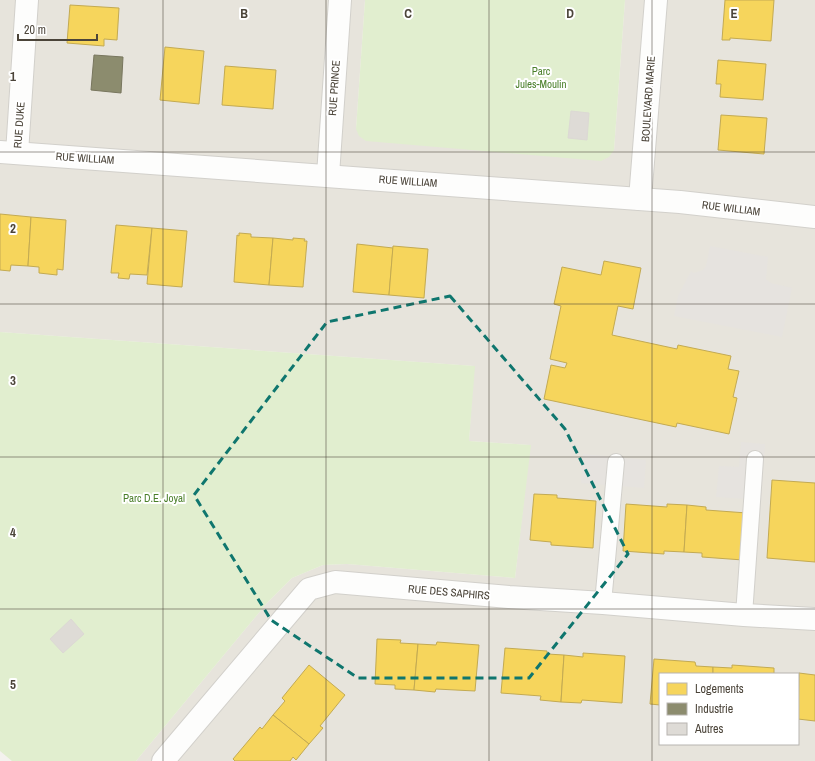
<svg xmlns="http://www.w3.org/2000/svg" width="815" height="761" viewBox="0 0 815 761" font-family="'Archivo Narrow',sans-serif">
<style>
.residential{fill:#e7e4dc;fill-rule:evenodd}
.green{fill:#e1eecf}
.parking{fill:#e6e3df}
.homes{fill:#f6d55c;stroke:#c3aa52}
.industry{fill:#8c8c6e;stroke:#78765e}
.building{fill:#dedbd6;stroke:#dcd9d4}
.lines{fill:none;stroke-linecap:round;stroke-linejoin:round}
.service-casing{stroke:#d2d0cb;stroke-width:18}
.minor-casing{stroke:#d2d0cb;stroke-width:24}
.service{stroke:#fdfdfc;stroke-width:16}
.minor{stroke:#fdfdfc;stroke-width:22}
.marked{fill:none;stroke:#0f766e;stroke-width:3;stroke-dasharray:8 5;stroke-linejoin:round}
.grid{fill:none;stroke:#4b4439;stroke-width:1;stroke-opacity:0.55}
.labels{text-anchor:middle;stroke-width:4;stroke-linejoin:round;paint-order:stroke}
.park-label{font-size:11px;fill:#4a7f2a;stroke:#fff}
.street-label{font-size:11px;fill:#4b4439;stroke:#fff}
.grid-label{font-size:13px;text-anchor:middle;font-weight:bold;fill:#4b4439;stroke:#fff;stroke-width:4;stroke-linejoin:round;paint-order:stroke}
</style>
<rect width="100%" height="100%" fill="#f4f2ee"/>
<path class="residential" d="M0,0H365L356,129L614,150L625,0H815V761H136L267,603L292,578L323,565L347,564L515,578L530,445L469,441L474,366L0,332ZM660,674H798V744H660Z"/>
<g class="green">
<path d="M365,0H625L614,150L609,157L601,161L366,141L359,136L356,129Z"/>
<path d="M0,332L475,366L469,441L531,445L515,578L347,564L323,565L292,578L267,603L136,761H12L0,751Z"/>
</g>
<g class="parking">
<path d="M710,246L768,257L766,279L771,283L792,288L782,337L674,316L678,296L691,271L694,273L703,270L706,266Z"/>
<path d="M741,442L765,444L761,500L716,497L719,466L739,467Z"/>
<path d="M583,454L646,460L644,488L581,483Z"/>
</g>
<g class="homes">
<path d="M725,0H774L771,41L730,38V40H722Z"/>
<path d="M70,5L119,8L117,40L104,39V46L67,43Z"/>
<path d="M165,47L204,51L199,104L160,100Z"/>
<path d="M718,60L766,64L763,100L720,97L721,84H716Z"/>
<path d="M225,66L276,70L273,109L222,105Z"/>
<path d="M721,115L767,118L764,154L718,150Z"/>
<path d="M0,214L31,217L28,266L11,265L10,271L0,270Z"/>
<path d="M31,217L66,220L63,270L57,269V275L39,273V267L28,266Z"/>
<path d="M116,225L152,228L147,275L130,274L129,279L118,278L119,273H111Z"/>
<path d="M152,228L187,231L182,287L147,284Z"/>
<path d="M239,233L251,234V237L273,238L269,285L234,282L237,235L239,236Z"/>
<path d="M273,238L293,240V238L305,239L304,241H307L303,287L269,285Z"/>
<path d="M357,244L393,248L389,295L353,292Z"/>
<path d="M393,246L428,249L424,298L389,295Z"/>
<path d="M604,261L641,268L633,309L618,306L612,335L677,349L678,345L731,356L728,369L739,371L733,397L737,398L729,434L677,423L676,427L544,399L551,365L565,368L567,363L550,359L561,306L554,304L562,267L601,275Z"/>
<path d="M772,480L815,483V562L767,558Z"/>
<path d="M534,494L557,495V498L596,501L593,548L551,545V542L530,540Z"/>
<path d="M626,504L667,507V504L687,505L684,552L664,551V554L623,551Z"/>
<path d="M687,505L706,507V510L747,513L743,560L702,557V553L684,552Z"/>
<path d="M377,639L401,640L400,643L418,644L414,690L395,689V685L375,684Z"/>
<path d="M437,642L479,645L475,691L436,689L435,692L414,690L418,644L436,645Z"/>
<path d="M505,648L547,651V654L564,655L561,702L540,700L541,696L501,693Z"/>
<path d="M583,653L625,656L622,703L582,700L581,703L561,702L564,655L583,657Z"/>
<path d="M654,659L695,662L696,666L713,667V674H660V705L650,704Z"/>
<path d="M309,665L345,695L320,726L323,728L309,744L273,715L285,701L282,698Z"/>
<path d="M732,665L774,668V674H713V667L732,668Z"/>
<path d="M799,673L815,675V721L798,719Z"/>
<path d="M273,715L309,744L296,760L293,757L290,761H235L233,759L260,727L262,729Z"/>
</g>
<path class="industry" d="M94,55L123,57L121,93L91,90Z"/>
<g class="building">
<path d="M571,111L589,113L587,140L568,138Z"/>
<path d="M71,619L84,634L63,653L50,639Z"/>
</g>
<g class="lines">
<defs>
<g id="service">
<path d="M603,603L616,462"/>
<path d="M744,615L755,459"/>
</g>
<g id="minor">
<path d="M0,152L680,202L815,217"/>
<path d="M17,153L27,0"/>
<path d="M328,175L340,0"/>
<path d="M640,199L656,0"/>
<path d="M163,761L309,589L335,582L509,597L603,603L744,615L815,619"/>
</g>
</defs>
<use href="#service" class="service-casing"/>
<use href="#minor" class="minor-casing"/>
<use href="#service" class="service"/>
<use href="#minor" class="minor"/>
</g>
<path class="marked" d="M450,296L565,429L628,554L529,678H358L271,620L194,495L327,322Z"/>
<path class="grid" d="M163,0V761M326,0V761M489,0V761M652,0V761M0,152H815M0,304H815M0,457H815M0,609H815"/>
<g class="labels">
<g class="park-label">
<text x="541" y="75">Parc<tspan x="541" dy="13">Jules-Moulin</tspan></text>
<text x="154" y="502">Parc D.E. Joyal</text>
</g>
<g class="street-label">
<text transform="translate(334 88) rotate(-86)" y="4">RUE PRINCE</text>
<text transform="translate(648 99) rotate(-86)" y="4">BOULEVARD MARIE</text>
<text transform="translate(19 125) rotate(-86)" y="4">RUE DUKE</text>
<text transform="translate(85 158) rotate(4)" y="4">RUE WILLIAM</text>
<text transform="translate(408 181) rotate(4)" y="4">RUE WILLIAM</text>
<text transform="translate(731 208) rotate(7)" y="4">RUE WILLIAM</text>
<text transform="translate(449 592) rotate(5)" y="4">RUE DES SAPHIRS</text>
</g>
</g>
<g class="grid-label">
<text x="244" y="18">B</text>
<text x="408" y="18">C</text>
<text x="570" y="18">D</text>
<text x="734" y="18">E</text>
<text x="13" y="81">1</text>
<text x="13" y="233">2</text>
<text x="13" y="385">3</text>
<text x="13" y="537">4</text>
<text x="13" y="689">5</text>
</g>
<rect x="659" y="673" width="140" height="72" fill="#ffffff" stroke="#b7b4b0"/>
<rect x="667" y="683" width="20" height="12" fill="#f6d55c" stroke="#b7b4b0"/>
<text x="695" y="693" font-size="12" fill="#4b4439">Logements</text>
<rect x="667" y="703" width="20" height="12" fill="#8c8c6e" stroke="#b7b4b0"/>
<text x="695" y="713" font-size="12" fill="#4b4439">Industrie</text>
<rect x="667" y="723" width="20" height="12" fill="#dedbd6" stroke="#b7b4b0"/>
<text x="695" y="733" font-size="12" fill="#4b4439">Autres</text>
<path d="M18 34v6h79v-6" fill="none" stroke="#4b4439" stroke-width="2"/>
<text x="24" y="34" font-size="12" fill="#4b4439" stroke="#ffffff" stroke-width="3" paint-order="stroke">20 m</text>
</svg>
